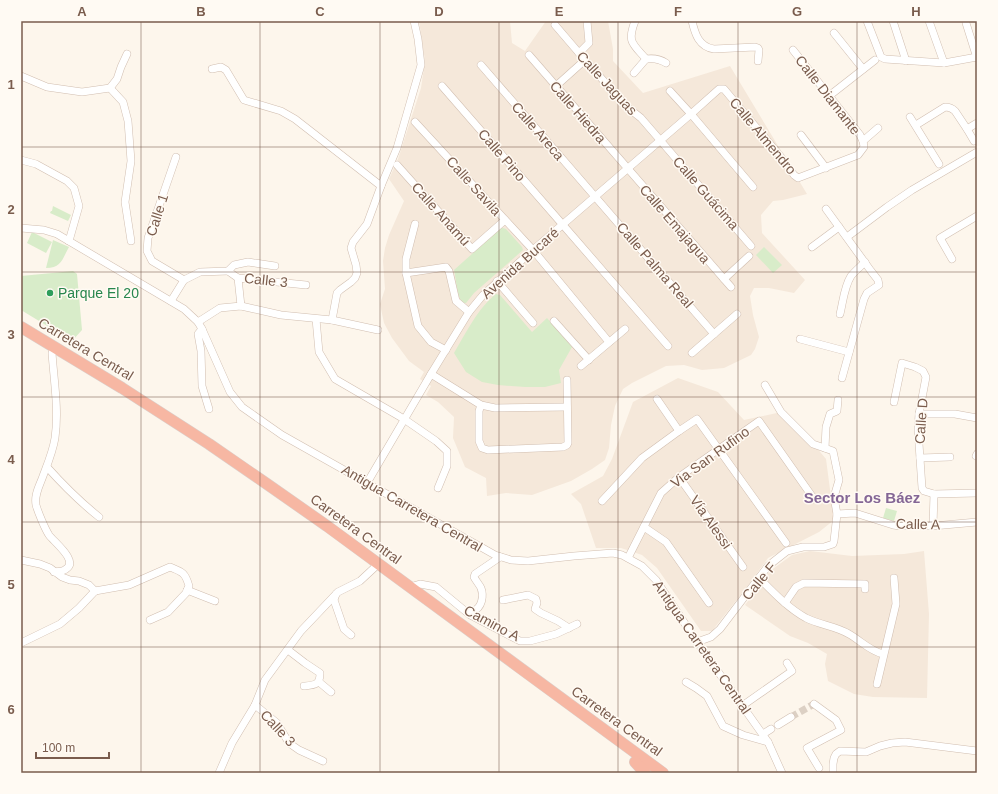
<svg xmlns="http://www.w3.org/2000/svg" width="998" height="794" viewBox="0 0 998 794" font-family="Helvetica,sans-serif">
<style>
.residential{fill:#f5e8da}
.green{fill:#d8ecc9}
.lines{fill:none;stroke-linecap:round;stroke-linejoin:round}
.minor-tunnel{stroke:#dcd0c4;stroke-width:7;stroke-dasharray:7 3.5;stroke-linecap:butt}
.minor-casing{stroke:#d1beb0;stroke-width:8}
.highway-casing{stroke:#dad1cd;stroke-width:12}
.minor{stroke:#fff;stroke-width:7}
.highway{stroke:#f7b7a3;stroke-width:11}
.grid{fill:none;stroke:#7a5c4d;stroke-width:1;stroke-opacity:0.55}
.leisure-dot{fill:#2e9e5b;stroke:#fffaf3;stroke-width:1.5}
.labels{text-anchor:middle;stroke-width:3;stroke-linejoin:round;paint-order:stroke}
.street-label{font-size:14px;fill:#7a5c4d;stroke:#fffaf3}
.leisure-label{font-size:14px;fill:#27864d;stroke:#fffaf3;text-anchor:start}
.neighbourhood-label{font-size:15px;font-weight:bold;fill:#846695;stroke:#fffaf3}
.neatline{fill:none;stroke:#7a5c4d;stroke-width:1.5}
.grid-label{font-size:13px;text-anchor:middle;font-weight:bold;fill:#7a5c4d}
</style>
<rect width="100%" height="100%" fill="#fdf6ec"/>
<g class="residential">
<path d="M419,21H510L512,43L525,51L546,21H608L613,49V61L643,93L730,66L807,194L783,200L773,201L761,215L762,233L805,280L794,293L769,288H754L750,296L753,315L759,337L755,349L751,355L724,368L702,370L684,365L666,366L632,383L623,389L615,406L611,425L609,448L605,460L592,469L571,481L532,495L506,493L487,496L486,478L465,467L453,438L454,417L438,402L426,395L431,386L420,379L424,372L409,361L392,338L384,323L380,304L385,289L383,261L385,248L389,235L404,201L389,179L398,159L421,88L425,61Z"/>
<path d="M678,378L718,392L744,420L786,411L826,459L834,520L819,532L768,558L750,583L712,631H701L657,568L642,555L621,548H596L581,504L571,494L603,476L612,459L633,402Z"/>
<path d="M810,551L852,556L904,554L924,551L929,614L927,698L873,697L854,694L828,681L825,664L827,654L808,643L790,636L745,605L770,571L792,555Z"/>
</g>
<g class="green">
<path d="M53,206L71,215L68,221L50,213L51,211H52Z"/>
<path d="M501,228H503L506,229L522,247L523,250L474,293L466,303C465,303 464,303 463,303C457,298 456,278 454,270Z"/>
<path d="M32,232L52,242L46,253L27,243Z"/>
<path d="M53,240L69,247C62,259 62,268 46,268Z"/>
<path d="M764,247L782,265L773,273L756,255Z"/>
<path d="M73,271L77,274L82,330L72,341L21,310V276Z"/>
<path d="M496,294L500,295L532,332L547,318L572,347L559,370L561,383L545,387H525L498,385L482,382L466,372L454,353C466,333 478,308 496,294Z"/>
<path d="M886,508L897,511L894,521L883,518Z"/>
</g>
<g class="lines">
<path class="minor-tunnel" d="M791,717L814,704"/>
<defs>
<g id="minor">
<path d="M635,21C627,42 632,43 646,59C653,58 660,59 666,63"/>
<path d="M692,21C695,34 699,47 714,49L755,47L758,48L759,50L758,61"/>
<path d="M867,21L881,57L885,59L944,63L977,57"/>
<path d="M893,21L906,61"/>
<path d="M929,21L944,63"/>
<path d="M966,23L977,58"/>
<path d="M555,25L585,60L627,107L641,118L660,140L751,246"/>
<path d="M834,33L863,69"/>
<path d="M579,53L589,43L587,21"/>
<path d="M529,55L731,287"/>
<path d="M481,65L714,334"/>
<path d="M212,69L221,67L226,70L244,100L281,111L295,119L381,186"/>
<path d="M634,73L646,59"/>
<path d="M21,76L47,87L82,92L110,88L117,79L121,67L127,54"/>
<path d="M442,86L563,225L668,346"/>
<path d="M556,86L585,60"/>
<path d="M110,88L123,102L128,121L131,161L125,202L131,241"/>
<path d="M670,91L691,114L753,187"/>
<path d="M829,96L875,60"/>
<path d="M910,117L939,164"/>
<path d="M415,122L533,250L609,342"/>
<path d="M916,125L945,107C949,107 952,108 955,111L967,129L974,141"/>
<path d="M967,129L977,123"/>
<path d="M801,135L826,168"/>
<path d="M863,141L878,128"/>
<path d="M176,157L148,238L147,251L152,261L184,280"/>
<path d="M21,160L36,164L67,181L74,188L79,206L69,241"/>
<path d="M397,165L472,249L505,220"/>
<path d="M826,209L871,271L878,280L879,285L867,293L864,299L842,378"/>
<path d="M415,224L406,259V273L418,326L431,342L446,350"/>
<path d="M21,228L44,230L57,234L184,309L198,322L202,329L230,392L242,407L282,435L495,555L511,560L528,561L574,556L613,553L622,555L642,566L656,580L697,642L768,742L782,773"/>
<path d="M847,237L887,207L912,190L977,152"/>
<path d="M812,247L839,227"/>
<path d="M952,259L940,238L977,216"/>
<path d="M228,271L238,278L306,285"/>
<path d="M406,273L446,267L449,271L456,301L469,312"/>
<path d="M238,278L241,306"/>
<path d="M724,279L749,256"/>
<path d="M497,281L533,323"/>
<path d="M171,301L184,280L200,272L228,271L234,265L248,262L275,266"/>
<path d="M840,314C843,302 844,287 851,276C855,271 860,267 865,262"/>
<path d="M316,319L319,352L335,379L404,419L436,441L447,451V466L438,488"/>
<path d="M332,320L337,293L340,290L351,282L355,278L357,273L356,265L351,248L353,242L367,224L381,186L397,148L421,65L418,39L414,21"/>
<path d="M554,321L589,360"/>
<path d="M198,322L220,308L241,306L281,315L332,320L378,330"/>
<path d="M202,329L198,334L201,351L202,386L209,409"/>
<path d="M800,339L849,352"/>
<path d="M692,353L737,314"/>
<path d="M581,366L625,329"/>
<path d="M431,374L481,405L495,408L567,407"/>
<path d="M657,399L679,431"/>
<path d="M894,402L902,363L915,367L923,371L926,377L919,414L918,429L922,488L924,491L934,494L977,493"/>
<path d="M481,405L479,411V441L482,448L488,450L563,447L567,445L568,443L567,380"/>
<path d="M919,414H955L977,418"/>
<path d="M825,448L826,427L830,414L837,411L838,400"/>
<path d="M976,456L977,454"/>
<path d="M920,458L950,457"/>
<path d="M47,467C64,486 79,501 99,517"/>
<path d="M679,477L743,567"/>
<path d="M367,483L431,374L469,312L483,295L533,250L691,114L719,89H724L781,157L794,175L798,178L858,155L864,147L863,141L860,135L793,50"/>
<path d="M602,501L642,458L679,431L697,419L786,543"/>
<path d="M837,514L855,513L893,525L900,526H933L977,522"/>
<path d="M933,526L934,494"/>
<path d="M644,527L666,542L709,603"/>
<path d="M628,558L661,493L679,477L759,421L814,499"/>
<path d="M21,560L40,564L50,568L62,577L70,580L79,581L89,585L95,591"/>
<path d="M54,572C58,571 63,572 66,569C79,561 54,542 49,535C45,529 38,512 36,505C34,494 40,485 43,476C48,463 53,451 55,438C59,410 54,381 52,353L55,347"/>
<path d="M759,578C774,593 788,608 806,618C820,625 836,626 849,634C861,641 870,651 883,654"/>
<path d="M410,587L420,584L436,587L470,615L520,641H530L556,634L577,624"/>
<path d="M187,590L215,601"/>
<path d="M95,591L129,585L170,567C182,572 185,572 189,586L186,593L168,612L150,620"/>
<path d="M336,594L334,600L344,629L351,635"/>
<path d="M503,600L528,595L536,599L537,603L535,609L541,613L558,621L569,628"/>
<path d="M785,603L796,587L804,583L865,584V589"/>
<path d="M467,612C469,612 471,612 473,611C482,608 484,596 481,588C479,584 476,581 474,577L475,574L500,557"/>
<path d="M697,642L711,637L720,629L768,566L787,551L803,547H824L833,544L834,541L837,514L834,497L839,480L833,451L813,444L781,412L765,385"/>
<path d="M21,643L60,624L79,608L95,591"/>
<path d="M288,650L305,663L320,673C320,685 315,685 304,686"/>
<path d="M319,682L331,692"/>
<path d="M686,682L696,688L707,696L723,726L743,735L768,742"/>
<path d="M877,684L896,604L894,578"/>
<path d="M814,704L836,720L841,730L807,748L819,768"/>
<path d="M255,705L277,723L289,743L299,750L323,761"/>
<path d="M742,706L792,671L787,663"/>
<path d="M778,725L791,717"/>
<path d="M763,734L771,729"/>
<path d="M219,773L232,743L255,705L265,680L301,631L338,592L360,581L374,568L377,563"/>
<path d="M833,773V764L834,758L836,754L840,751L866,752L880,746L892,743L905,742L977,751"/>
</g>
<g id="highway">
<path d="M21,327L122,388L209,444L267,484L327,526L663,773"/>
<path d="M635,762L645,773"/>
</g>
</defs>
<use href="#minor" class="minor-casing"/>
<use href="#highway" class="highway-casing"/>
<use href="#minor" class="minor"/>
<use href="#highway" class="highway"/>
</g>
<path class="grid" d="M141,21V773M260,21V773M380,21V773M499,21V773M618,21V773M738,21V773M857,21V773M21,147H977M21,272H977M21,397H977M21,522H977M21,647H977"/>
<circle class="leisure-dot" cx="50" cy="293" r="4"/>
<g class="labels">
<g class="street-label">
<text transform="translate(607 83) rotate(47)" y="5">Calle Jaguas</text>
<text transform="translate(828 95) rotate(52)" y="5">Calle Diamante</text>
<text transform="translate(578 112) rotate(49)" y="5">Calle Hiedra</text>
<text transform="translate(538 131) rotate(49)" y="5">Calle Areca</text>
<text transform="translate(763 136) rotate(50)" y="5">Calle Almendro</text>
<text transform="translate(502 155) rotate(49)" y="5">Calle Pino</text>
<text transform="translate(474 186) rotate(48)" y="5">Calle Savila</text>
<text transform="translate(706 193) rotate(49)" y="5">Calle Guácima</text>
<text transform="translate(441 214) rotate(48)" y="5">Calle Anamú</text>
<text transform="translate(157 215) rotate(-72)" y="5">Calle 1</text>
<text transform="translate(675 224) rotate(49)" y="5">Calle Emajagua</text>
<text transform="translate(520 263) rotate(-42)" y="5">Avenida Bucaré</text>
<text transform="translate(655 265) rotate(49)" y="5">Calle Palma Real</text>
<text transform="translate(266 280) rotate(6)" y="5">Calle 3</text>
<text transform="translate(86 349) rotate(31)" y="5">Carretera Central</text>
<text transform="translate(921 421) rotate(-86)" y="5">Calle D</text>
<text transform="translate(710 457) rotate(-36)" y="5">Via San Rufino</text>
<text transform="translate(412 508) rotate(30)" y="5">Antigua Carretera Central</text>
<text transform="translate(711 522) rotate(55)" y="5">Vía Alessi</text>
<text transform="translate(918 524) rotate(1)" y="5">Calle A</text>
<text transform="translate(356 529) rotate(36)" y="5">Carretera Central</text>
<text transform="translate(759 581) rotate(-50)" y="5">Calle F</text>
<text transform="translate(492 623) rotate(28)" y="5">Camino A</text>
<text transform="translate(702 647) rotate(55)" y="5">Antigua Carretera Central</text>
<text transform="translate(617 721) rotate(36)" y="5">Carretera Central</text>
<text transform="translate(278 728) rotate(47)" y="5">Calle 3</text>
</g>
<g class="leisure-label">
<text x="58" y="298">Parque El 20</text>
</g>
<g class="neighbourhood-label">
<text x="862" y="503">Sector Los Báez</text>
</g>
</g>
<rect width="998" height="794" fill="none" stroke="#fffaf3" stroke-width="44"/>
<path d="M36 752v6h73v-6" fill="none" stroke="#7a5c4d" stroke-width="2"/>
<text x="42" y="752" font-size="12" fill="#7a5c4d" stroke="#fffaf3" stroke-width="3" paint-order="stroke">100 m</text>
<rect x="22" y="22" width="954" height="750" class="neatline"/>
<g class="grid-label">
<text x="82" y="16">A</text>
<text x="201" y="16">B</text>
<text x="320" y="16">C</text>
<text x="439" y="16">D</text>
<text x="559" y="16">E</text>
<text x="678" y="16">F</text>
<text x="797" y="16">G</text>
<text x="916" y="16">H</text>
<text x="11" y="89">1</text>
<text x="11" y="214">2</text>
<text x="11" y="339">3</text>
<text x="11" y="464">4</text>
<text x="11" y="589">5</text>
<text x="11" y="714">6</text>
</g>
</svg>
